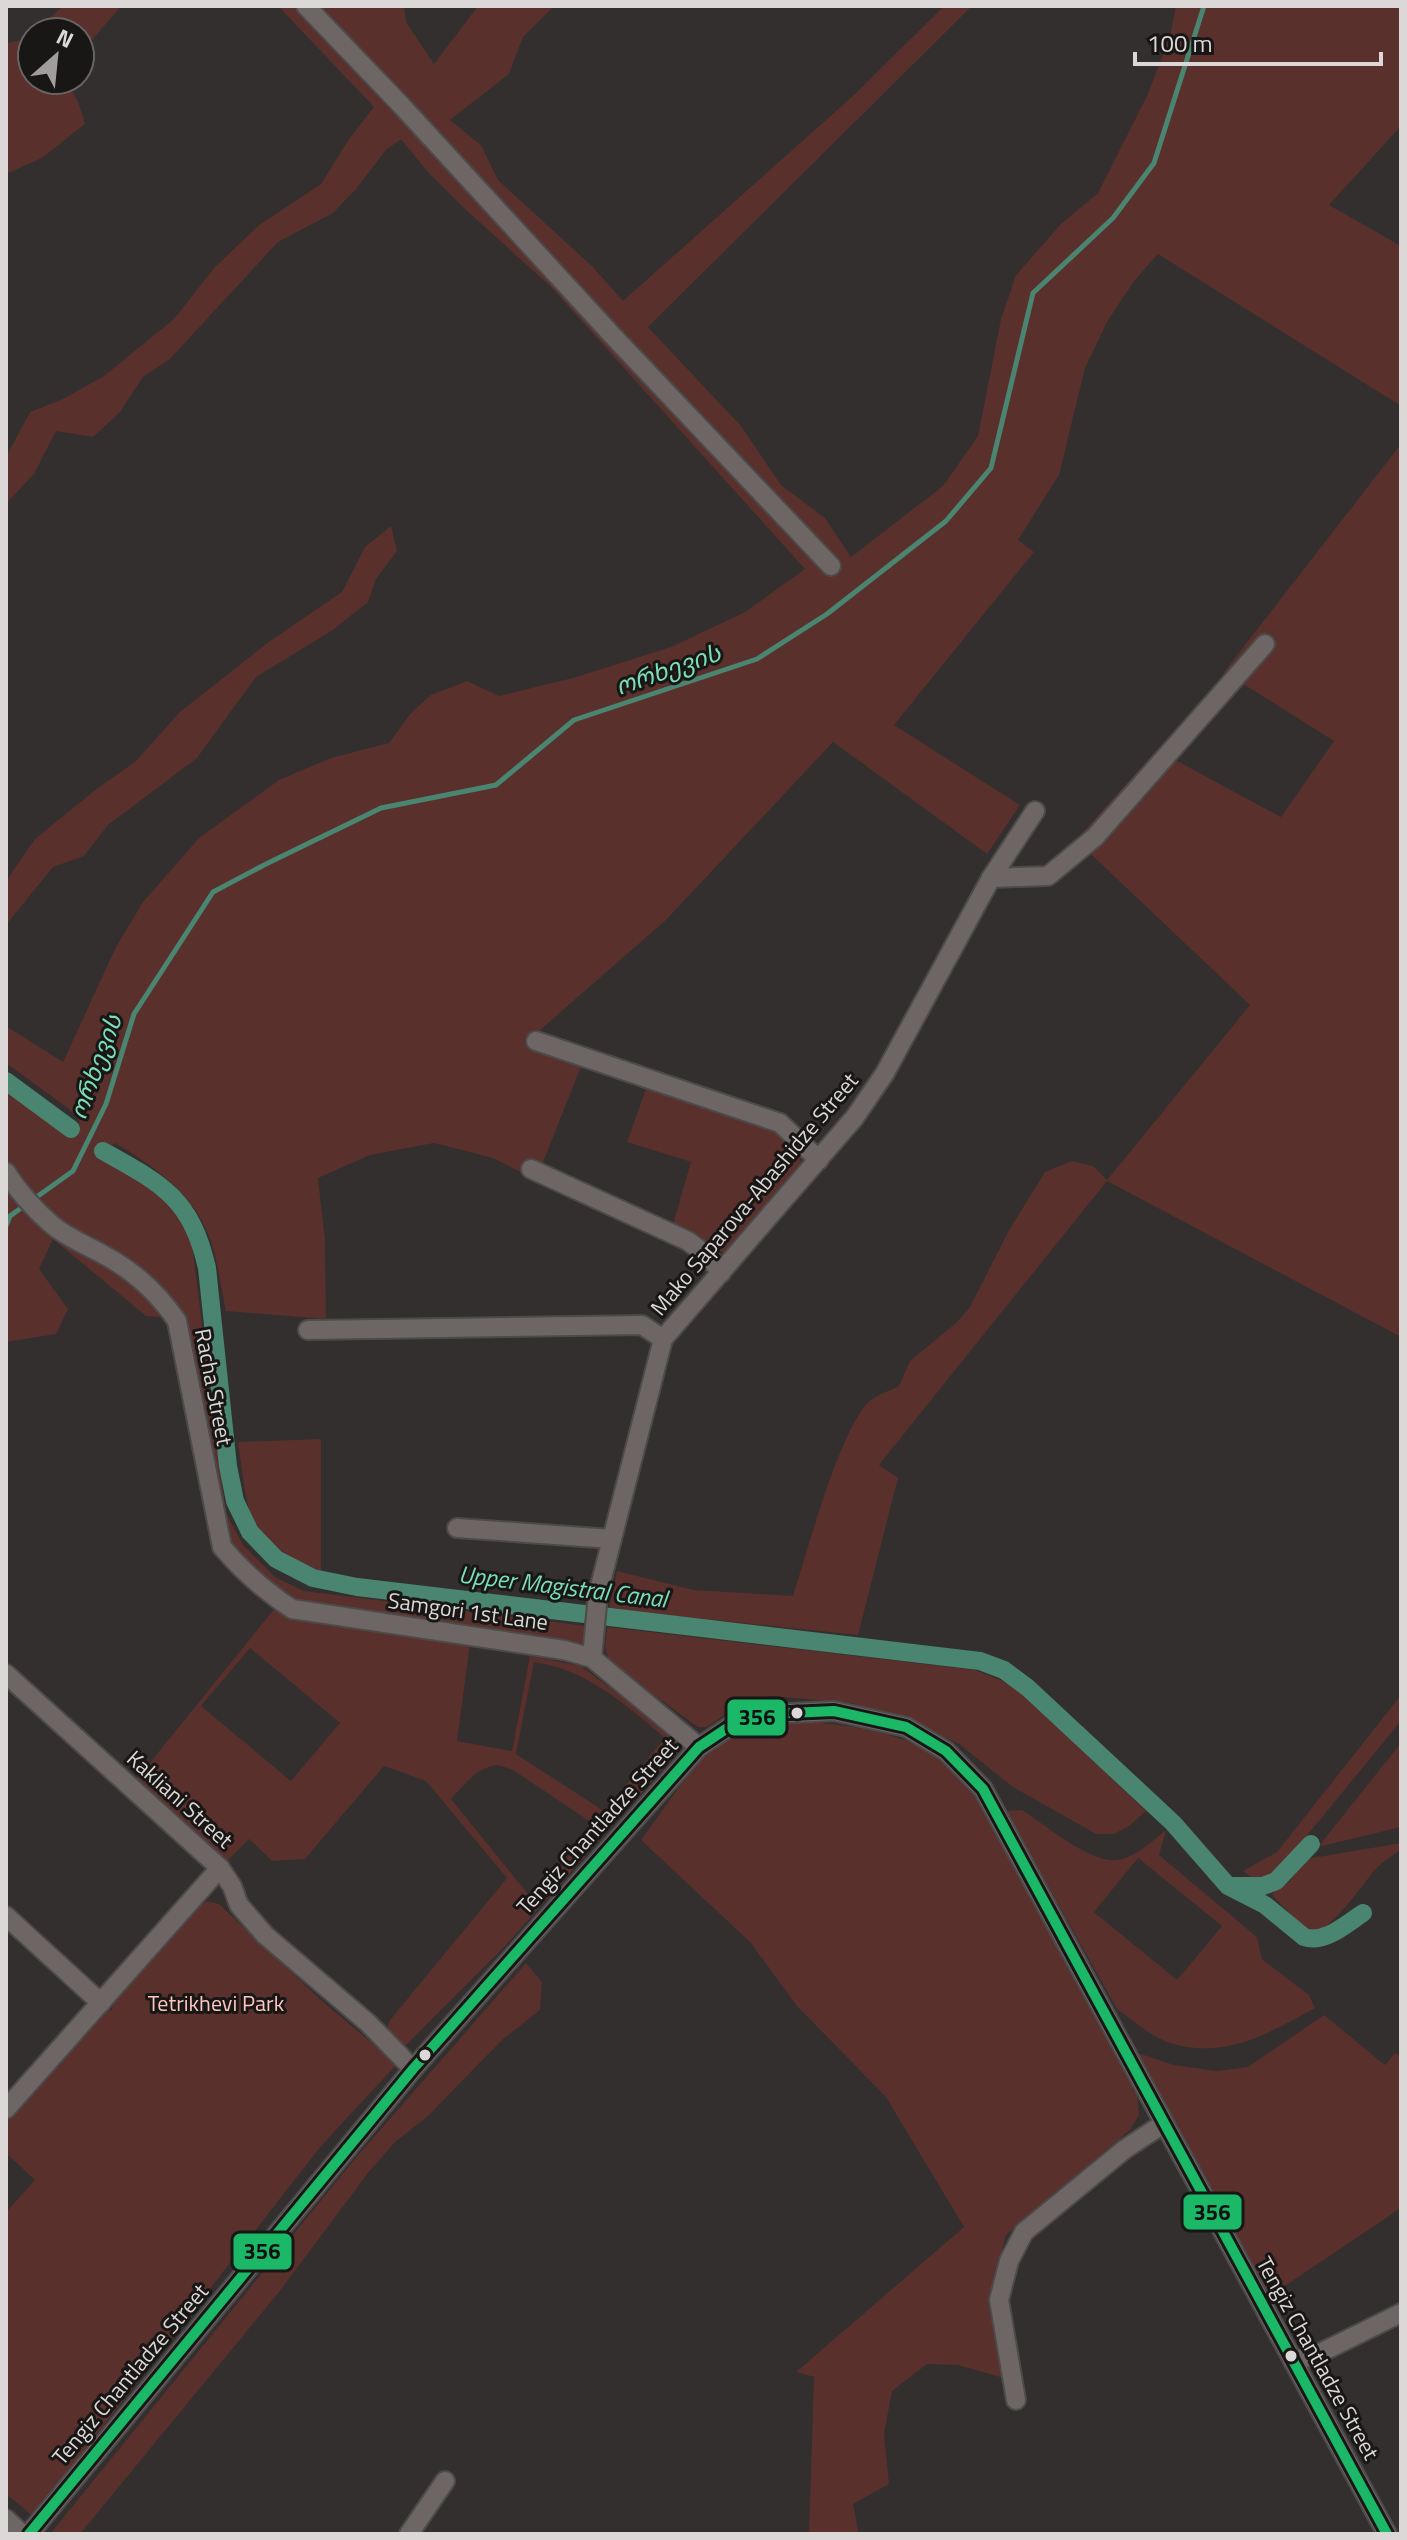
<svg xmlns="http://www.w3.org/2000/svg" width="1407" height="2540" viewBox="0 0 1407 2540" font-family="'Titillium Web','Noto Sans Georgian',sans-serif">
<style>
.green{fill:#59302b;fill-rule:evenodd}
.lines{fill:none;stroke-linecap:round;stroke-linejoin:round}
.stream{stroke:#498570;stroke-width:5}
.canal{stroke:#498570;stroke-width:18}
.minor-casing{stroke:#4c4a4a;stroke-width:22}
.minor{stroke:#6e6665;stroke-width:18}
.bus-1-casing{stroke:#191716;stroke-width:16}
.bus-1{stroke:#1ab867;stroke-width:10}
.bus-dot{fill:#dbd8d7;stroke:#191716;stroke-width:3}
.labels{text-anchor:middle;stroke-width:6;stroke-linejoin:round;paint-order:stroke}
.street-label{font-size:22px;fill:#dbd8d7;stroke:#191716}
.park-label{font-size:22px;fill:#fdc6bf;stroke:#191716}
.water-label{font-size:24px;font-style:italic;fill:#7bdebb;stroke:#191716}
.line-badge{stroke:#191716;stroke-width:3}
.pale-badge-label{font-size:22px;text-anchor:middle;font-weight:bold;fill:#111}
</style>
<rect width="100%" height="100%" fill="#322f2e"/>
<g class="green">
<path d="M63,6H121L80,54V32H35Z"/>
<path d="M278,6H404L406,22L434,64L478,6H554L523,37L509,74L450,120L481,145L498,180L593,267L623,301L854,95L944,6H972L648,327L741,426L781,485L825,518L851,557L943,486L978,436L1001,319L1016,275L1062,223L1098,193L1147,96L1170,37L1176,6H1401V126L1329,205L1401,246V406L1158,254L1135,280L1108,320L1085,368L1059,475L1018,540L1034,552L894,725L1020,805L987,854L833,742L666,920L539,1031L590,1052L582,1064L536,1180L493,1158L434,1143L370,1155L318,1178L325,1240L326,1319L226,1311C220,1283 217,1253 205,1227C187,1189 150,1164 115,1143L98,1155L148,1183L176,1207L191,1237L226,1513L243,1545L275,1577L304,1591L586,1626L585,1645L578,1651L294,1603L234,1555L227,1539L184,1319L146,1316L53,1239L39,1269L68,1309L56,1334L6,1342V1091L55,1126L71,1134L80,1121L69,1109L6,1063V1026L63,1062L116,947L143,902L199,838L279,780L331,758L389,743L411,713L431,695L467,681L499,696L573,678L671,647L745,612L805,569L550,286L466,210L426,170L401,139L386,150L356,189L333,213L278,242L170,359L143,377L120,412L93,437L56,431L34,474L6,504V457L30,412L63,399L104,376L174,319L214,268L259,225L321,184L349,139L374,107Z"/>
<path d="M32,35V80H67L79,104L85,124L42,158L6,174V43L27,39Z"/>
<path d="M1401,444V1337L1107,1181L879,1465L898,1478L858,1635L609,1609L617,1571L694,1590L793,1596C806,1556 841,1423 871,1400C878,1394 890,1391 899,1386L910,1361L956,1323L970,1307L1008,1232L1045,1172L1072,1161L1093,1166L1107,1180L1250,1005L1076,840L1157,750L1281,817L1334,741L1224,672Z"/>
<path d="M391,526L397,551L376,579L368,602L333,630L256,677L197,758L108,825L84,856L53,867L6,925V881L35,839L99,787L135,762L180,712L270,641L342,592L365,547Z"/>
<path d="M646,1089L777,1129L797,1148L801,1162L793,1181L726,1254L673,1224L691,1162L627,1142Z"/>
<path d="M321,1439V1571C296,1562 263,1544 252,1518C245,1501 241,1462 238,1442Z"/>
<path d="M275,1608L470,1644L457,1741L512,1751L530,1656L581,1666L685,1744L506,1945L402,2049L386,2031L390,2020L507,1878L426,1781L384,1766L305,1859L272,1861L249,1839L226,1862L136,1780ZM250,1648L340,1723L291,1781L201,1706ZM534,1662C586,1669 626,1705 665,1738L604,1811L516,1754ZM498,1765L513,1770L595,1825L532,1899L451,1799C465,1784 477,1767 498,1765Z"/>
<path d="M607,1627L975,1670L1013,1685L1146,1811L1129,1826L1114,1834H1096L1013,1787L959,1744L908,1720L851,1703L771,1696L726,1714L707,1727H698L610,1663L605,1648Z"/>
<path d="M1401,1695V1721L1273,1877L1255,1880L1243,1871L1277,1852Z"/>
<path d="M808,1722C854,1725 903,1733 942,1759C953,1767 963,1781 973,1791L1137,2096L1139,2115L1130,2130L1006,2235L988,2304L1007,2379L958,2365L927,2364L892,2391L884,2434L889,2484L853,2504L859,2534H809L814,2377L796,2372L964,2227L886,2097L797,2006L750,1942L641,1840L704,1752L740,1731L771,1723Z"/>
<path d="M1401,1743V1827L1318,1847Z"/>
<path d="M1022,1810C1046,1825 1089,1863 1117,1860C1135,1858 1152,1841 1166,1830L1159,1855L1257,1937L1262,1959L1309,1995L1315,2008C1268,2034 1225,2060 1170,2043C1151,2037 1133,2020 1117,2009L1006,1811ZM1138,1858L1222,1926L1177,1980L1094,1912Z"/>
<path d="M1401,1843V1849C1393,1856 1383,1861 1376,1869C1359,1888 1337,1924 1314,1933L1305,1929L1272,1895L1277,1888L1289,1882L1306,1859Z"/>
<path d="M207,1901L219,1904L321,2000L397,2064L321,2146L33,2516L6,2494V2212L35,2180L6,2153V2120L98,2014L112,2010V2000L191,1913Z"/>
<path d="M526,1963L542,1982L540,2010L502,2040L428,2116L395,2142L368,2173L279,2292L80,2534H50L353,2161Z"/>
<path d="M1324,2015L1385,2065L1395,2053L1401,2057V2208L1264,2300L1138,2053L1174,2065L1217,2071L1248,2067Z"/>
</g>
<g class="lines">
<path class="stream" d="M6,1226L10,1216L73,1171L106,1104L134,1014L213,892L266,864L381,808L496,785L574,720L757,659L827,614L946,521L991,468L1033,293L1113,218L1154,163L1204,6"/>
<g class="canal">
<path d="M6,1081L71,1129"/>
<path d="M103,1151C162,1184 191,1198 207,1268L228,1466L235,1501L250,1532L276,1559L313,1578L357,1587L980,1661L1004,1670L1028,1688L1173,1823L1228,1886L1265,1905L1304,1937C1325,1944 1346,1924 1363,1913"/>
<path d="M1231,1886H1263L1276,1881L1311,1844"/>
</g>
<defs>
<g id="minor">
<path d="M306,6L401,105L613,336L831,566"/>
<path d="M991,878L1048,876L1095,837L1265,644"/>
<path d="M536,1041L780,1123L819,1160"/>
<path d="M531,1169L688,1241L709,1257L721,1273"/>
<path d="M6,1172C18,1191 34,1209 51,1224C66,1237 86,1245 104,1255C134,1271 158,1293 177,1321L222,1547C243,1572 265,1591 292,1609L564,1650L592,1658L699,1747"/>
<path d="M308,1330L642,1325L663,1339"/>
<path d="M457,1528L612,1539"/>
<path d="M592,1658L598,1594L663,1339L855,1117L885,1073L991,878L1035,811"/>
<path d="M6,1674L220,1868L232,1886L239,1905L265,1935L368,2023L413,2069"/>
<path d="M6,1916L101,2003"/>
<path d="M6,2109L220,1868"/>
<path d="M1293,2361L1316,2355L1401,2313"/>
<path d="M1016,2400L999,2300L1009,2261L1024,2232L1125,2149L1163,2124"/>
<path d="M6,2519L22,2534"/>
<path d="M29,2534L413,2069L699,1747L732,1725L768,1714L834,1711L906,1727L946,1751L983,1789L1387,2534"/>
<path d="M409,2534L445,2481"/>
</g>
</defs>
<use href="#minor" class="minor-casing"/>
<use href="#minor" class="minor"/>
<defs>
<path id="bus-1" d="M29,2534L413,2069L699,1747L732,1725L768,1714L834,1711L906,1727L946,1751L983,1789L1387,2534"/>
</defs>
<use href="#bus-1" class="bus-1-casing"/>
<use href="#bus-1" class="bus-1"/>
</g>
<g class="bus-dot">
<circle cx="797" cy="1713" r="7"/>
<circle cx="425" cy="2055" r="7"/>
<circle cx="1291" cy="2356" r="7"/>
</g>
<g class="labels">
<g class="street-label">
<text transform="translate(754 1194) rotate(-50)" y="8">Mako Saparova-Abashidze Street</text>
<text transform="translate(214 1387) rotate(79)" y="8">Racha Street</text>
<text transform="translate(468 1611) rotate(8)" y="8">Samgori 1st Lane</text>
<text transform="translate(180 1799) rotate(42)" y="8">Kakliani Street</text>
<text transform="translate(597 1826) rotate(-48)" y="8">Tengiz Chantladze Street</text>
<text transform="translate(1318 2358) rotate(61)" y="8">Tengiz Chantladze Street</text>
<text transform="translate(130 2374) rotate(-50)" y="8">Tengiz Chantladze Street</text>
</g>
<g class="park-label">
<text x="216" y="2011">Tetrikhevi Park</text>
</g>
<g class="water-label">
<text transform="translate(668 670) rotate(-19)" y="8">ორხევის</text>
<text transform="translate(96 1067) rotate(-70)" y="8">ორხევის</text>
<text transform="translate(563 1587) rotate(7)" y="8">Upper Magistral Canal</text>
</g>
</g>
<g class="line-badge">
<rect x="726" y="1698" width="61" height="39" rx="8" fill="#1ab867"/>
<rect x="1182" y="2193" width="61" height="38" rx="8" fill="#1ab867"/>
<rect x="232" y="2232" width="61" height="39" rx="8" fill="#1ab867"/>
</g>
<g class="pale-badge-label">
<text x="757" y="1725">356</text>
<text x="1212" y="2220">356</text>
<text x="262" y="2259">356</text>
</g>
<rect width="1407" height="2540" fill="none" stroke="#dbd8d7" stroke-width="16"/>
<g transform="translate(56 56) rotate(27)"><circle r="38" fill="#191716" stroke="#676463" stroke-width="2"/>
<path d="M0-6L14 30L0 20L-14 30Z" fill="#a09d9c"/>
<text y="-12" font-size="22" font-weight="bold" text-anchor="middle" fill="#dbd8d7">N</text>
</g>
<path d="M1135 52v12h246v-12" fill="none" stroke="#dbd8d7" stroke-width="4"/>
<text x="1147" y="52" font-size="24" fill="#dbd8d7" stroke="#191716" stroke-width="6" paint-order="stroke">100 m</text>
</svg>
